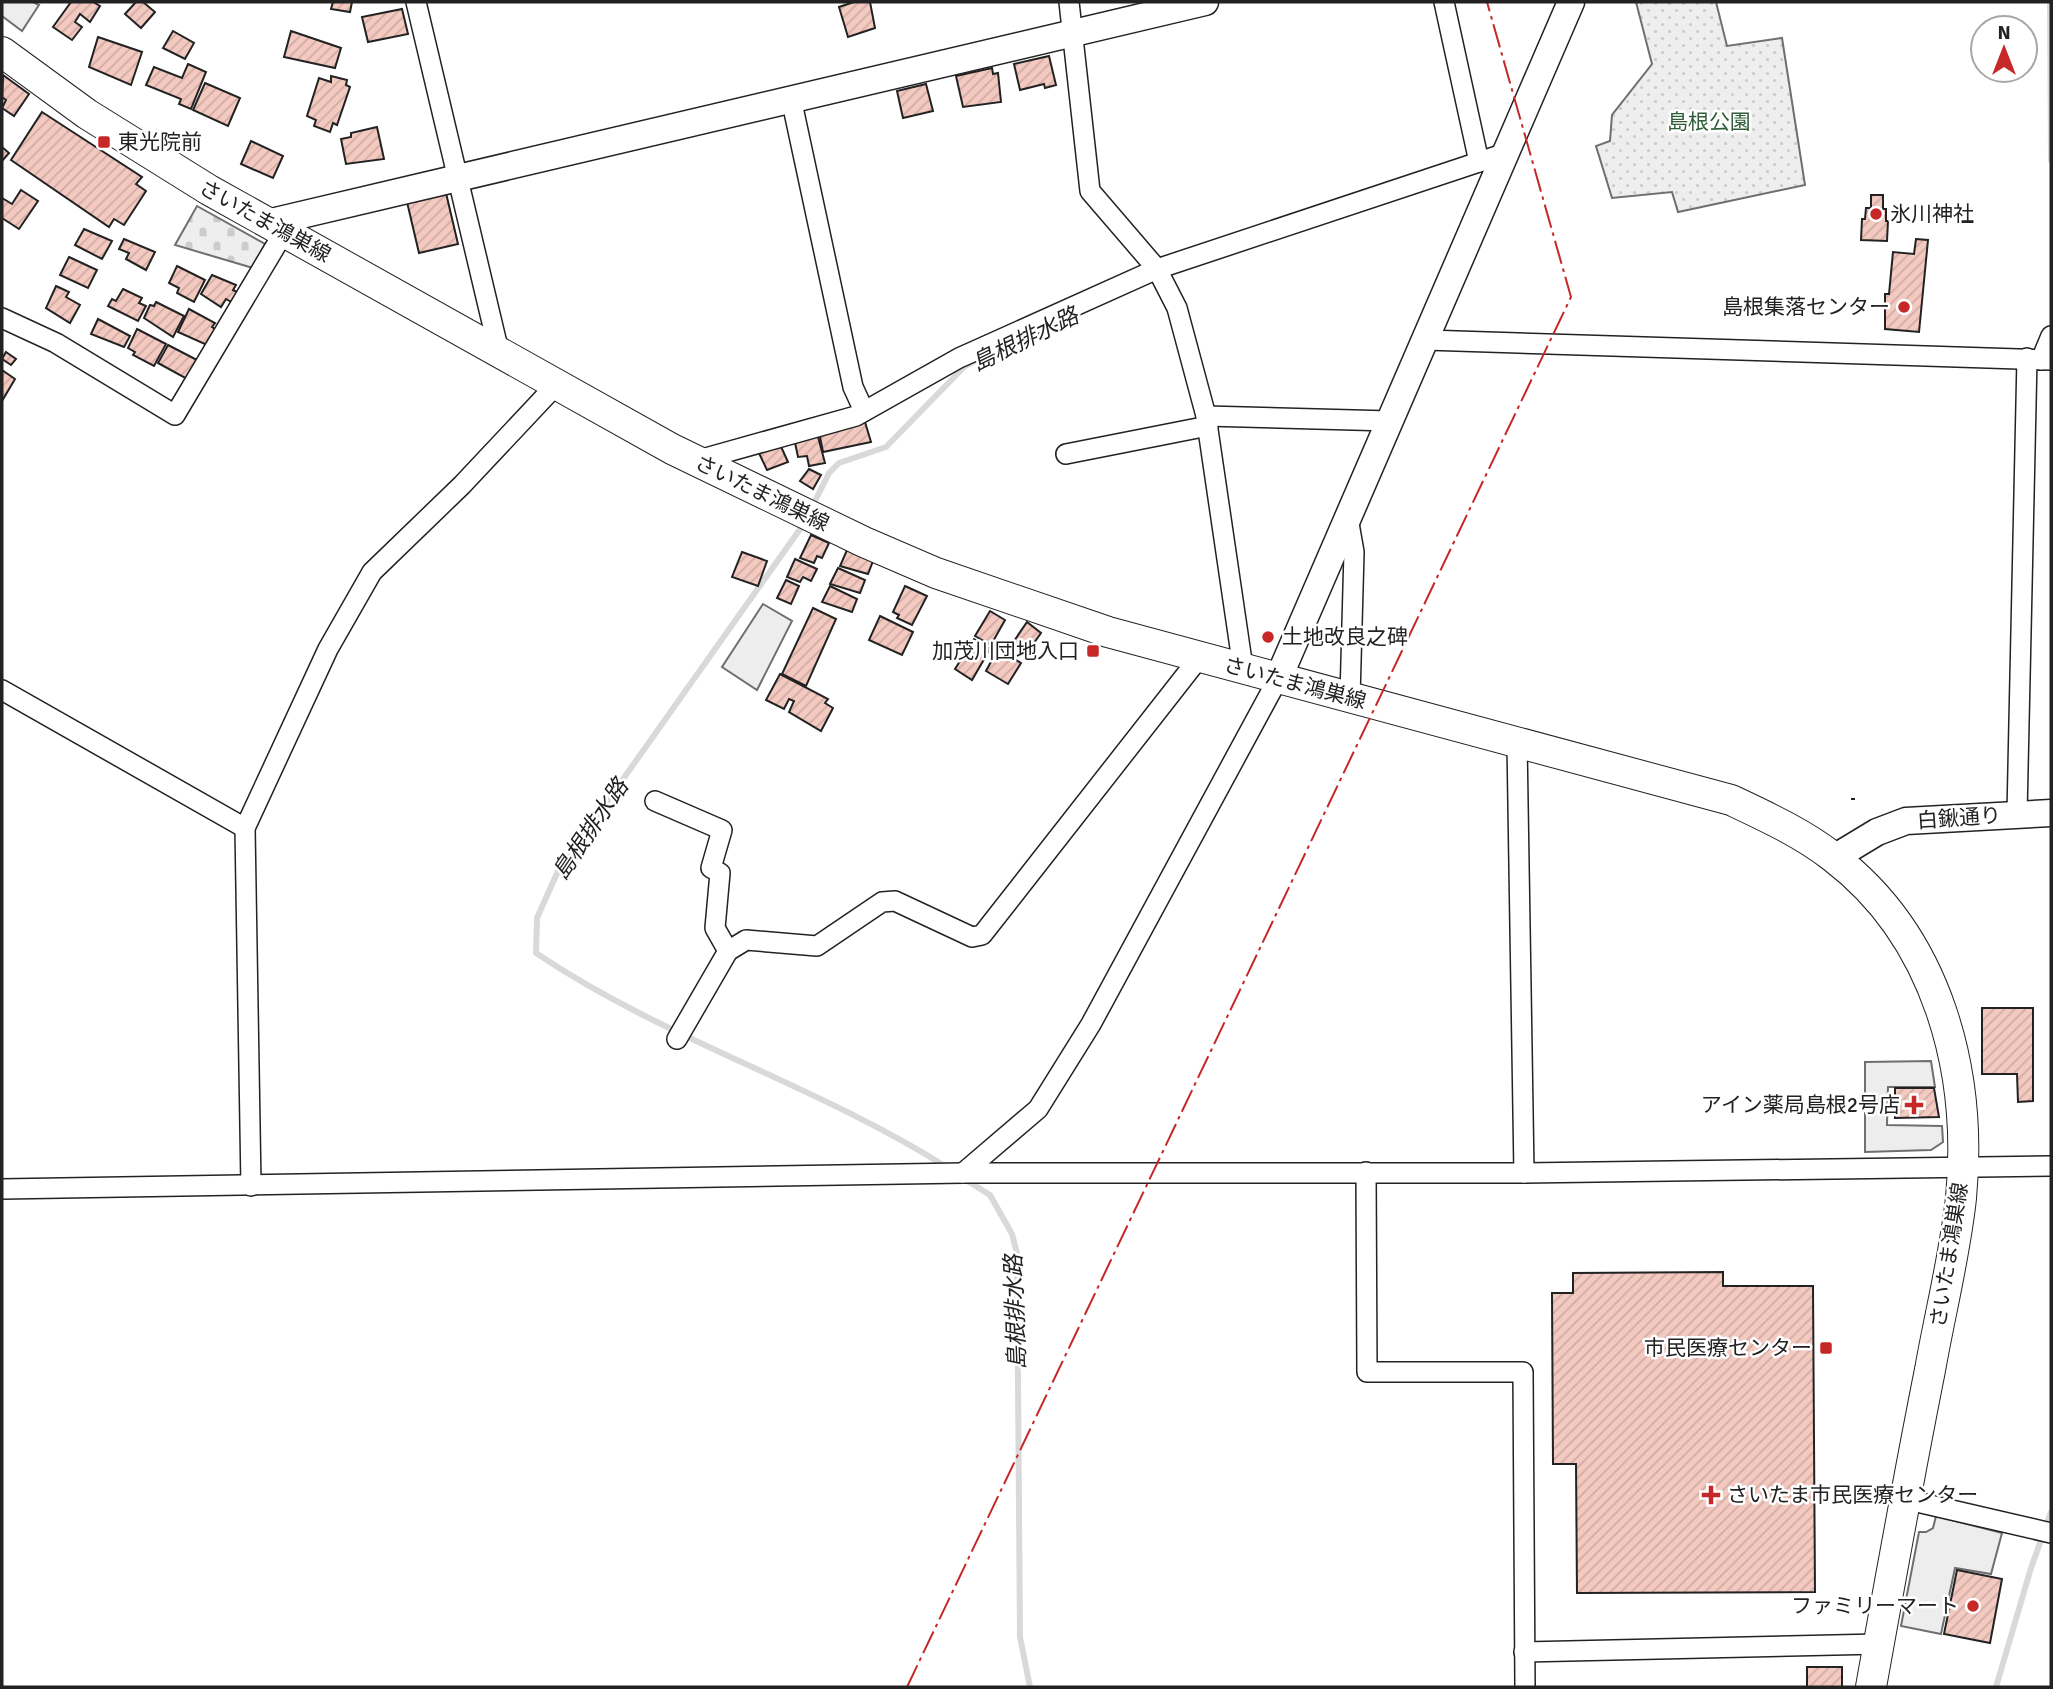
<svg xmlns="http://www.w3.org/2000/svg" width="2053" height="1689" viewBox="0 0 2053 1689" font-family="Signika,'Noto Sans JP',sans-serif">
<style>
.green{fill:url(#green-dots);stroke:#6f6f6f;stroke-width:2}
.cemetery{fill:url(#cemetery-stones);stroke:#6f6f6f;stroke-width:2}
.parking{fill:#ededed;stroke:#6f6f6f;stroke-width:2}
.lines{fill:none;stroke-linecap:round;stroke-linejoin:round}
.stream{stroke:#d9d9d9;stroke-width:6}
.building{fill:url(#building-hatch);stroke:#222;stroke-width:2}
.street-casing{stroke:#222;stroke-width:22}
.secondary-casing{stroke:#222;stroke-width:29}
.primary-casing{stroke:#222;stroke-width:32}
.street{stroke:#fff;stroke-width:19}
.secondary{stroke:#fff;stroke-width:26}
.primary{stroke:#fff;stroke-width:30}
.fence{stroke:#222;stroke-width:2;stroke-dasharray:9 3.5;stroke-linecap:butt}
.power{stroke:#c62828;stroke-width:2;stroke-dasharray:24 5 3.5 5;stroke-linecap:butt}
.poi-dot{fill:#c62828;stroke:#fff;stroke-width:2.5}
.labels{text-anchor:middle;stroke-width:5;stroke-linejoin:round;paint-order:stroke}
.park-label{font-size:21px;fill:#2f5e38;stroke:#fff}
.poi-label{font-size:21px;fill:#222;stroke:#fff;text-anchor:end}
.street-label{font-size:21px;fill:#222;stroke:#fff}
.water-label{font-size:23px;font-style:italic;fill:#222;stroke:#fff}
</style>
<defs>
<pattern id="green-dots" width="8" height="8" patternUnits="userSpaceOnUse" patternTransform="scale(1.75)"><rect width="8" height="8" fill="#eee"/><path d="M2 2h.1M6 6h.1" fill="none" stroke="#ccc" stroke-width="1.8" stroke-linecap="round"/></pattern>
<pattern id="cemetery-stones" width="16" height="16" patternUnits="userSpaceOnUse" patternTransform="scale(1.75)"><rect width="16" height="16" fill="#eee"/><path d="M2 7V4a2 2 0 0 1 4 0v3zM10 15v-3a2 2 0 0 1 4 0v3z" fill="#ccc"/></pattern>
<pattern id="building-hatch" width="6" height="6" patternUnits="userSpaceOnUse" patternTransform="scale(1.75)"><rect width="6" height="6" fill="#f3c9c0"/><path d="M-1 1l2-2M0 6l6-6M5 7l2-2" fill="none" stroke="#d0aca5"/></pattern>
</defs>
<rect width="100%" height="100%" fill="#fff"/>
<path class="green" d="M1636,2H1716L1727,46L1782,38L1805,185L1678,212L1672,192L1612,198L1596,146L1610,141L1612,115L1652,64Z"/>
<path class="cemetery" d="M197,206L265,244L253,268L175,245Z"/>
<g class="parking">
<path d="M2,2H33L39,5L22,31L2,16Z"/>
<path d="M763,604L792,621L757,690L722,667Z"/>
<path d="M1931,1061L1935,1087H1888L1887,1125L1942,1126L1943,1142L1931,1150L1865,1152V1062Z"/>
<path d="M1936,1516L2002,1533L1991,1574L1955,1568L1941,1634L1901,1626L1919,1532H1926L1933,1528Z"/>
</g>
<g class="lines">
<g class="stream">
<path d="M2050,2L2051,160"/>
<path d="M811,509L829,473L839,463L886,447L965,366L977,360"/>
<path d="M805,522L558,871L537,918L536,953C665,1040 817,1085 948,1168"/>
<path d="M966,1180L990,1195L1012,1234L1017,1253L1020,1637L1030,1687"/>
<path d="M1996,1687L2031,1568L2051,1512"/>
</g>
</g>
<g class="building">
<path d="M71,2H93L100,6L90,22L80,14L75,22L82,27L72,40L53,27Z"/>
<path d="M136,2H143L155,12L141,28L125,14Z"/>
<path d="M333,2H352L350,12L331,9Z"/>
<path d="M854,2H870L875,28L848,37L839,7Z"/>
<path d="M402,9L408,34L368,42L362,17Z"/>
<path d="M173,31L194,43L185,59L163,48Z"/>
<path d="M291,31L341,48L335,68L284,57Z"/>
<path d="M98,37L142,52L131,85L89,67Z"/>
<path d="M1049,56L1056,85L1045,88L1044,84L1020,90L1014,64Z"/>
<path d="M188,64L206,72L191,109L179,104L181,99L146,85L154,67L182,78Z"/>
<path d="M992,68L993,74L998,73L1001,102L963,107L956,76Z"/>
<path d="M3,75L29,94L14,116L2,108L6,100L2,97Z"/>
<path d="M331,76L347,80L346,85L350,87L337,125L333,123L330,132L314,126L316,120L307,116L319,78L331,82Z"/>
<path d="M205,83L240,98L228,126L193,110Z"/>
<path d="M926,84L933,111L903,118L897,91Z"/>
<path d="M42,112L142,177L136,184L146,191L124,225L114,219L109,227L11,160Z"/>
<path d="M377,127L384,159L346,164L341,139L351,137V133Z"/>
<path d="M251,141L283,156L273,178L241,164Z"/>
<path d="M2,147L9,153L2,161Z"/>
<path d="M21,190L38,201L19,229L2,218V198L12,204Z"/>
<path d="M446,193L458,244L419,253L407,202Z"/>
<path d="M1871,195H1883V209H1886V221H1888L1887,241L1861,240L1862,219H1865L1866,208H1871Z"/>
<path d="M84,229L112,241L102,259L75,245Z"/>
<path d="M124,239L155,252L146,270L126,259L129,253L119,249Z"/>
<path d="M1916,239L1928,240L1919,332L1885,329V294H1889L1893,252L1914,254Z"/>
<path d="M69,257L97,270L88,288L60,275Z"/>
<path d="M177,266L205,280L194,302L177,293L179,288L169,283Z"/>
<path d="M212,275L236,285L233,290L239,293L233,303L226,299L221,307L201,294Z"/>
<path d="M56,286L69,292L66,297L80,305L70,323L46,308Z"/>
<path d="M123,289L142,298L139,303L146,306L138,321L108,306L112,299L116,301Z"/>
<path d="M156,302L184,316L173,337L144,318L150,305L154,306Z"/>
<path d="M189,309L215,323L212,327L215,329L207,345L178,332Z"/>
<path d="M98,319L130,336L124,347L91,334Z"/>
<path d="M137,329L166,344L154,366L133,355L135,352L128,348Z"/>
<path d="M168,345L197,360L187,379L158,363Z"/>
<path d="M6,352L16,359L11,365L2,359Z"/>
<path d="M2,370L15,379L2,401Z"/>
<path d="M865,422L871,442L823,452L819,432Z"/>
<path d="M817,433L825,463L809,466L807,456L798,457L794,438Z"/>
<path d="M778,440L788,462L767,470L757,449Z"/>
<path d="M809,469L821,475L813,489L800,481Z"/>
<path d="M811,535L829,543L822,558L817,556L814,563L800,558Z"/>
<path d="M847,550L873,561L868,574L840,566Z"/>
<path d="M742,552L767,561L758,586L732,577Z"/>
<path d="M795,559L817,569L811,581L803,577L800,582L787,577Z"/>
<path d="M838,568L865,580L860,593L830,584Z"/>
<path d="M786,580L799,586L791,604L777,598Z"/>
<path d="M830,586L857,599L852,612L822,602Z"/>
<path d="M905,586L927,596L912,625L897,618L899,615L893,612Z"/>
<path d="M813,608L836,619L806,686L782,674Z"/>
<path d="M990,611L1005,620L991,645L975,636Z"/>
<path d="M880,616L913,632L902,655L869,640Z"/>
<path d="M1027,622L1041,633L1026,654L1012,644Z"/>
<path d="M974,639L990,649L972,680L955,669Z"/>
<path d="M998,649L1021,663L1008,684L986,671Z"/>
<path d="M780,674L828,699L825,703L833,708L821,731L789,712L794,701L789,699L784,709L766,700Z"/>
<path d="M1982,1008H2033V1101L2018,1102L2017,1074H1982Z"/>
<path d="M1895,1088H1934L1939,1117L1895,1118Z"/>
<path d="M1723,1272V1286H1813L1815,1592L1577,1593L1576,1464H1553L1552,1293H1573V1273Z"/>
<path d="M1957,1570L2002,1579L1990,1643L1944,1634Z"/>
<rect x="1807" y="1667" width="35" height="20"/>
</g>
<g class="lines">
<defs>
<g id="street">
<path d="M416,2L499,352"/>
<path d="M1069,2L1090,191L1157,269L1177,308L1206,416L1243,668"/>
<path d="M1444,2L1479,162"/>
<path d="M791,98L853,387L864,411"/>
<path d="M2,318L56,343L175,415L284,232"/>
<path d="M1426,340L2051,360"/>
<path d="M2041,360L2051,336"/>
<path d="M1206,416L1390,421"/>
<path d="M1066,454L1208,426"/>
<path d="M695,461L856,416L959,358L1157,269L1506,153"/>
<path d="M1348,518L1354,552L1350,697"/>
<path d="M2,690L245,828"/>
<path d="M1517,742L1524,1173"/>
<path d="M655,801L722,830L711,868L720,873L715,928L728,951"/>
<path d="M2017,814L2027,358"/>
<path d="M677,1039L728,951L746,940L817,946L882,902L895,901L972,937L982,935L1199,658"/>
<path d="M1366,1172L1367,1372H1523L1525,1687"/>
<path d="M963,1173L1038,1109L1091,1024L1279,677"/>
<path d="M251,1186L245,828L328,649L372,572L462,485L556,385"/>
<path d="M2,1189L963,1173H1524L2051,1166"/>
<path d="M1904,1499L2051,1533"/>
<path d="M1524,1652L1879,1644"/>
</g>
<g id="secondary">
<path d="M267,223L1205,2"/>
<path d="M1279,677L1571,2"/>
<path d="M1834,858L1877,832L1906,821L2051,813"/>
</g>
<path id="primary" d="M2,52L87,114L209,190L672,449L864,542L936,573L1108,632L1731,800C1767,817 1802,833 1833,857C1938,937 1973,1071 1961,1198C1955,1255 1940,1313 1930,1370C1909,1475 1890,1581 1871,1687"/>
</defs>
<use href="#street" class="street-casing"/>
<use href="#secondary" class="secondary-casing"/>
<use href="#primary" class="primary-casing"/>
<use href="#street" class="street"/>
<use href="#secondary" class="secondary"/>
<use href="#primary" class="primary"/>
<path class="fence" d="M1851,799H1855"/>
<path class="power" d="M907,1687L1571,297L1487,2"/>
</g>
<g class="poi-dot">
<rect x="97" y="135" width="14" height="14" rx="3.5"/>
<circle cx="1876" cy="214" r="7"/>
<circle cx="1904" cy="307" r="7"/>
<circle cx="1268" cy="637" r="7"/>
<rect x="1086" y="644" width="14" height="14" rx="3.5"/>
<path d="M1910.5 1094.5h7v7h7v7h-7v7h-7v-7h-7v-7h7z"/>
<rect x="1819" y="1341" width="14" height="14" rx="3.5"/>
<path d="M1707.5 1484.5h7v7h7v7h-7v7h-7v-7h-7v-7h7z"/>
<circle cx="1973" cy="1606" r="7"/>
</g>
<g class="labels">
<g class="park-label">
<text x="1709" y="129">島根公園</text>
</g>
<g class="poi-label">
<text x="118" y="149" text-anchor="start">東光院前</text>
<text x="1890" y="221" text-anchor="start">氷川神社</text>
<text x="1890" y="314">島根集落センター</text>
<text x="1282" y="644" text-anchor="start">土地改良之碑</text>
<text x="1079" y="658">加茂川団地入口</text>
<text x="1900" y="1112">アイン薬局島根2号店</text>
<text x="1812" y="1355">市民医療センター</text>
<text x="1727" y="1502" text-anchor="start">さいたま市民医療センター</text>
<text x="1959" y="1613">ファミリーマート</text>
</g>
<g class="street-label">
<text transform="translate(265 221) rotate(29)" y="7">さいたま鴻巣線</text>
<text transform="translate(762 493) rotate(26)" y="7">さいたま鴻巣線</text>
<text transform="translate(1295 683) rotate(15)" y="7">さいたま鴻巣線</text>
<text transform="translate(1959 818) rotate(-4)" y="7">白鍬通り</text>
<text transform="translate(1949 1255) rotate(-81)" y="7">さいたま鴻巣線</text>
</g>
<g class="water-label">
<text transform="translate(1025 339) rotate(-26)" y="8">島根排水路</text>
<text transform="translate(590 829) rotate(-56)" y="8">島根排水路</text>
<text transform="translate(1015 1312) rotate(-92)" y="8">島根排水路</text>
</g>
</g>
<rect width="2053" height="1689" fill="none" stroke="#222222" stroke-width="7"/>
<g transform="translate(2004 49)"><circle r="33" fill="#ffffff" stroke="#a7a7a7" stroke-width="2"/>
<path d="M0-5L12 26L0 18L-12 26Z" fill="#c62828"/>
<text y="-10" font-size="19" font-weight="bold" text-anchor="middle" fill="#222222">N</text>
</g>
</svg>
